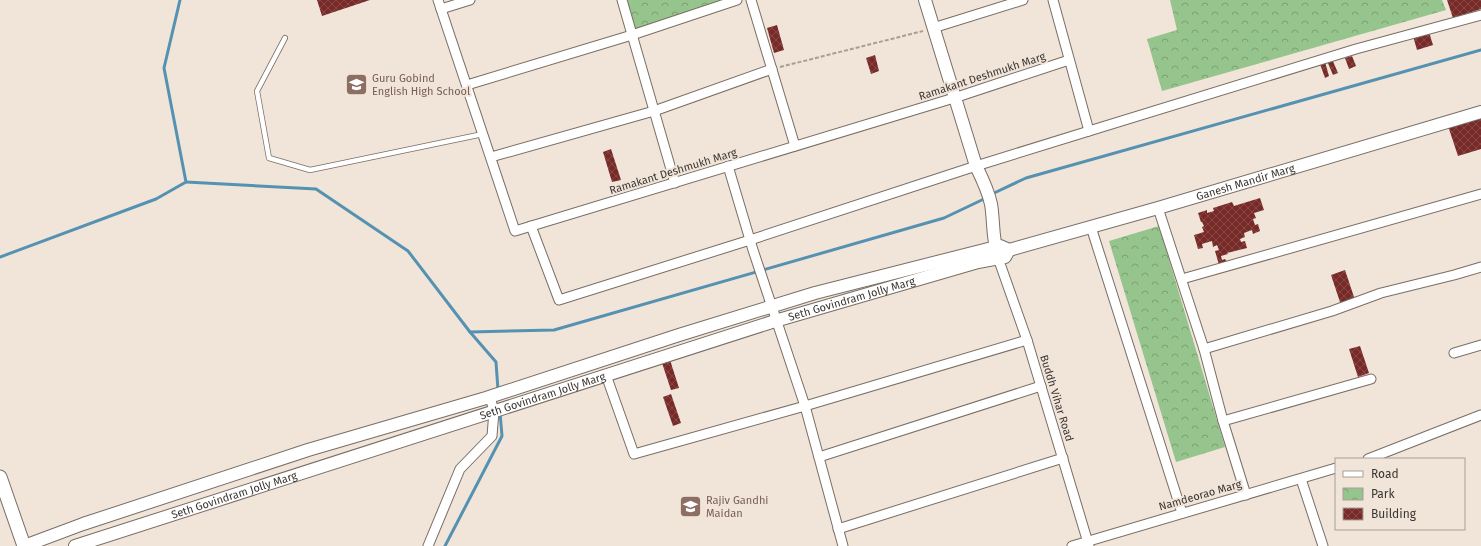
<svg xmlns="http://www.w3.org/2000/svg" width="1481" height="546" viewBox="0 0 1481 546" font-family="'Fira Sans',sans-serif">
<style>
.park{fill:url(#park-crowns)}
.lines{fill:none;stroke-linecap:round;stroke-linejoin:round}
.stream{stroke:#5592b1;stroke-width:3}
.building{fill:url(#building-cross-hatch)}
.lane-casing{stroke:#786e65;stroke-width:6}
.street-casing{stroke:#786e65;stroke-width:11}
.secondary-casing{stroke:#786e65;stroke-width:14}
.primary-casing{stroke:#786e65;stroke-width:15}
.path{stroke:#a79e96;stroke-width:2;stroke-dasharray:4 2;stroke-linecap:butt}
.lane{stroke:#fff;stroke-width:4.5}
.street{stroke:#fff;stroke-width:9}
.secondary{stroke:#fff;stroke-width:12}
.primary{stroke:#fff;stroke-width:13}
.labels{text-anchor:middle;stroke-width:4;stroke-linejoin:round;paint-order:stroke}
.street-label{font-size:11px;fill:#3b3632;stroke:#f1e5da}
.education-label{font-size:11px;fill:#785e54;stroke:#f1e5da;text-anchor:start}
</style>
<defs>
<pattern id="park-crowns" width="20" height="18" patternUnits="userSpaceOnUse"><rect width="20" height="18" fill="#96c48d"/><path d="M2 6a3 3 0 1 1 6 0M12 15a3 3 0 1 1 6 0" fill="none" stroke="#7ca074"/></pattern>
<pattern id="building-cross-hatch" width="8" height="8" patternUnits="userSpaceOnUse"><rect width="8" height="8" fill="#772a27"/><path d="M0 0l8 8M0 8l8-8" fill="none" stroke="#864946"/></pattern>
</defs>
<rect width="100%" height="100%" fill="#f1e5da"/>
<g class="park">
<path d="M622,0H737L632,35Z"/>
<path d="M1170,0H1442L1446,10L1162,91L1147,39L1177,30Z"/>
<path d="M1159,226L1225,447L1176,462L1109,241Z"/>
</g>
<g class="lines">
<g class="stream">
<path d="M186,182L316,189L408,251L470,332L496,362L498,390"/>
<path d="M992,194L1026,178L1481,50"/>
<path d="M0,257L156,199L186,182L164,68L180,0"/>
<path d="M470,332L554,330L944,218L986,198"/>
<path d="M445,546L502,436L500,412"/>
</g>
</g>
<g class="building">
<path d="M317,0H370L322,16Z"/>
<path d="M1447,0H1481V9L1453,18Z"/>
<path d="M777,25L784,50L774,53L767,28Z"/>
<path d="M1429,32L1433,45L1417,50L1413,36Z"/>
<path d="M875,55L879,71L871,74L866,58Z"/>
<path d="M1352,56L1356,66L1349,69L1345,58Z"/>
<path d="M1332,59L1338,73L1333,75L1327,61Z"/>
<path d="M1325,62L1329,76L1325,78L1320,64Z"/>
<path d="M1481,116V149L1458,156L1448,126Z"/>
<path d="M611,149L621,180L612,182L603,152Z"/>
<path d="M1260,198L1264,210L1254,213L1256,218L1253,219L1255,225L1258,224L1260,231L1253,234L1252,230L1244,233L1245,237L1240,239L1241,242L1245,241L1247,248L1227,253L1228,254L1221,256L1222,260L1225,259L1227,262L1219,265L1215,251L1219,250L1217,245L1213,247L1212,241L1202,244L1203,248L1198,249L1194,235L1204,232L1202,227L1204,226L1202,222H1201L1198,213L1207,210V213L1214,211L1213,208L1232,202L1234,206Z"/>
<path d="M1345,270L1355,300L1341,305L1331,275Z"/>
<path d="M1360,346L1369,373L1358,377L1349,349Z"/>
<path d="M670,360L679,388L671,390L662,363Z"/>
<path d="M671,394L681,423L673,426L663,397Z"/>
</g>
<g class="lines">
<defs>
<path id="lane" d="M285,38L257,91L269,158L310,170L483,134"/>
<g id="street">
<path d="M438,0L515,231L954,98L1069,60"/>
<path d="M622,0L675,183"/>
<path d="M751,0L795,146"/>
<path d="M1053,0L1089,131"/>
<path d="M441,9L470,0"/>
<path d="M933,28L1023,0"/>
<path d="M467,85L632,35L737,0"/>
<path d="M491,157L654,111L772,69"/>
<path d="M728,166L753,250L805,406L843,546"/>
<path d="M1158,208L1204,349L1223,421L1246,495"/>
<path d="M531,226L559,300L750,240L976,166L1089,131L1356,49L1481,15"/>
<path d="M1091,227L1182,513"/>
<path d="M998,258L1027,340L1089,546"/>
<path d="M1182,279L1481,194"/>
<path d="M1204,349L1332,311L1381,293L1454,275L1481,267"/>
<path d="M1454,353L1481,345"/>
<path d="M606,375L634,454L805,406L1027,340"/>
<path d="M1223,421L1371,379"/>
<path d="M819,457L1041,386"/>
<path d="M1368,459L1481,415"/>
<path d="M1301,479L1323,546"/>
<path d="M838,529L1063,458"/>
<path d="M428,546L460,469L492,436L494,411L490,397"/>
<path d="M1072,546L1336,468"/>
</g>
<g id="secondary">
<path d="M925,0L976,166C982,178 988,190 991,204C994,221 992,239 998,255"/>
<path id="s1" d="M1009,250L1158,208L1481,112"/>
<path d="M24,546L83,524L308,450L486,398L679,335L815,293L1000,246L1009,250"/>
<path id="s2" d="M75,546L775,321L978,262L1005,257L1009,250"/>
</g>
<path id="primary" d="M0,477L24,546"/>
</defs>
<use href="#lane" class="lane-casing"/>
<use href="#street" class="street-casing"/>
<use href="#secondary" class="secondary-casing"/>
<use href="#primary" class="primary-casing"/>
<path class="path" d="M780,67L923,31"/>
<use href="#lane" class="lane"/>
<use href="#street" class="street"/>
<use href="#secondary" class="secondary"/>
<use href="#primary" class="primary"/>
</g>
<defs>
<symbol id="school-square" viewBox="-11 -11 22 22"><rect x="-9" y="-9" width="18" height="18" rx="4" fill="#8d6e63" stroke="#f1e5da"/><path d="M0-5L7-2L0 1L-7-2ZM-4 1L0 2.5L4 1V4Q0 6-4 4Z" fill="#fff"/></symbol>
</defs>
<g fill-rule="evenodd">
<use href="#school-square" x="344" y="72" width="25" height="25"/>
<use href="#school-square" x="678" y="494" width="25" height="25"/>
</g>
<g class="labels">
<g class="street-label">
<text transform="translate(982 76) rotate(-18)" y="4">Ramakant Deshmukh Marg</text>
<text transform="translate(673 171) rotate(-17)" y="4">Ramakant Deshmukh Marg</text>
<text dy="4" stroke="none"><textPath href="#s1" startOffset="246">Ganesh Mandir Marg</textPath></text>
<text dy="4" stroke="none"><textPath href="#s2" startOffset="815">Seth Govindram Jolly Marg</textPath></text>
<text dy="4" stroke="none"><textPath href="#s2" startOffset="491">Seth Govindram Jolly Marg</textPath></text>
<text transform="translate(1057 398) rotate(73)" y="4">Buddh Vihar Road</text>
<text dy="4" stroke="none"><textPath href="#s2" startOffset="167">Seth Govindram Jolly Marg</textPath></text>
<text transform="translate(1200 495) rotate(-16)" y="4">Namdeorao Marg</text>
</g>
<g class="education-label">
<text x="372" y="82">Guru Gobind<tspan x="372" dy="13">English High School</tspan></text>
<text x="706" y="504">Rajiv Gandhi<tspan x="706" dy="13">Maidan</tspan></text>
</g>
</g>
<rect x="1335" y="458" width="130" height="72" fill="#f1e5da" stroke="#a89f97"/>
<rect x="1343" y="471" width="20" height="6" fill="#ffffff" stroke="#a89f97"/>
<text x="1371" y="478" font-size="12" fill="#3b3632">Road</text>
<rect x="1343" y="488" width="20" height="12" fill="url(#park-crowns)" stroke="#a89f97"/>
<text x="1371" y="498" font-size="12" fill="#3b3632">Park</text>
<rect x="1343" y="508" width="20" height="12" fill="url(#building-cross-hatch)" stroke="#a89f97"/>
<text x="1371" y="518" font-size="12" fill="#3b3632">Building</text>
</svg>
